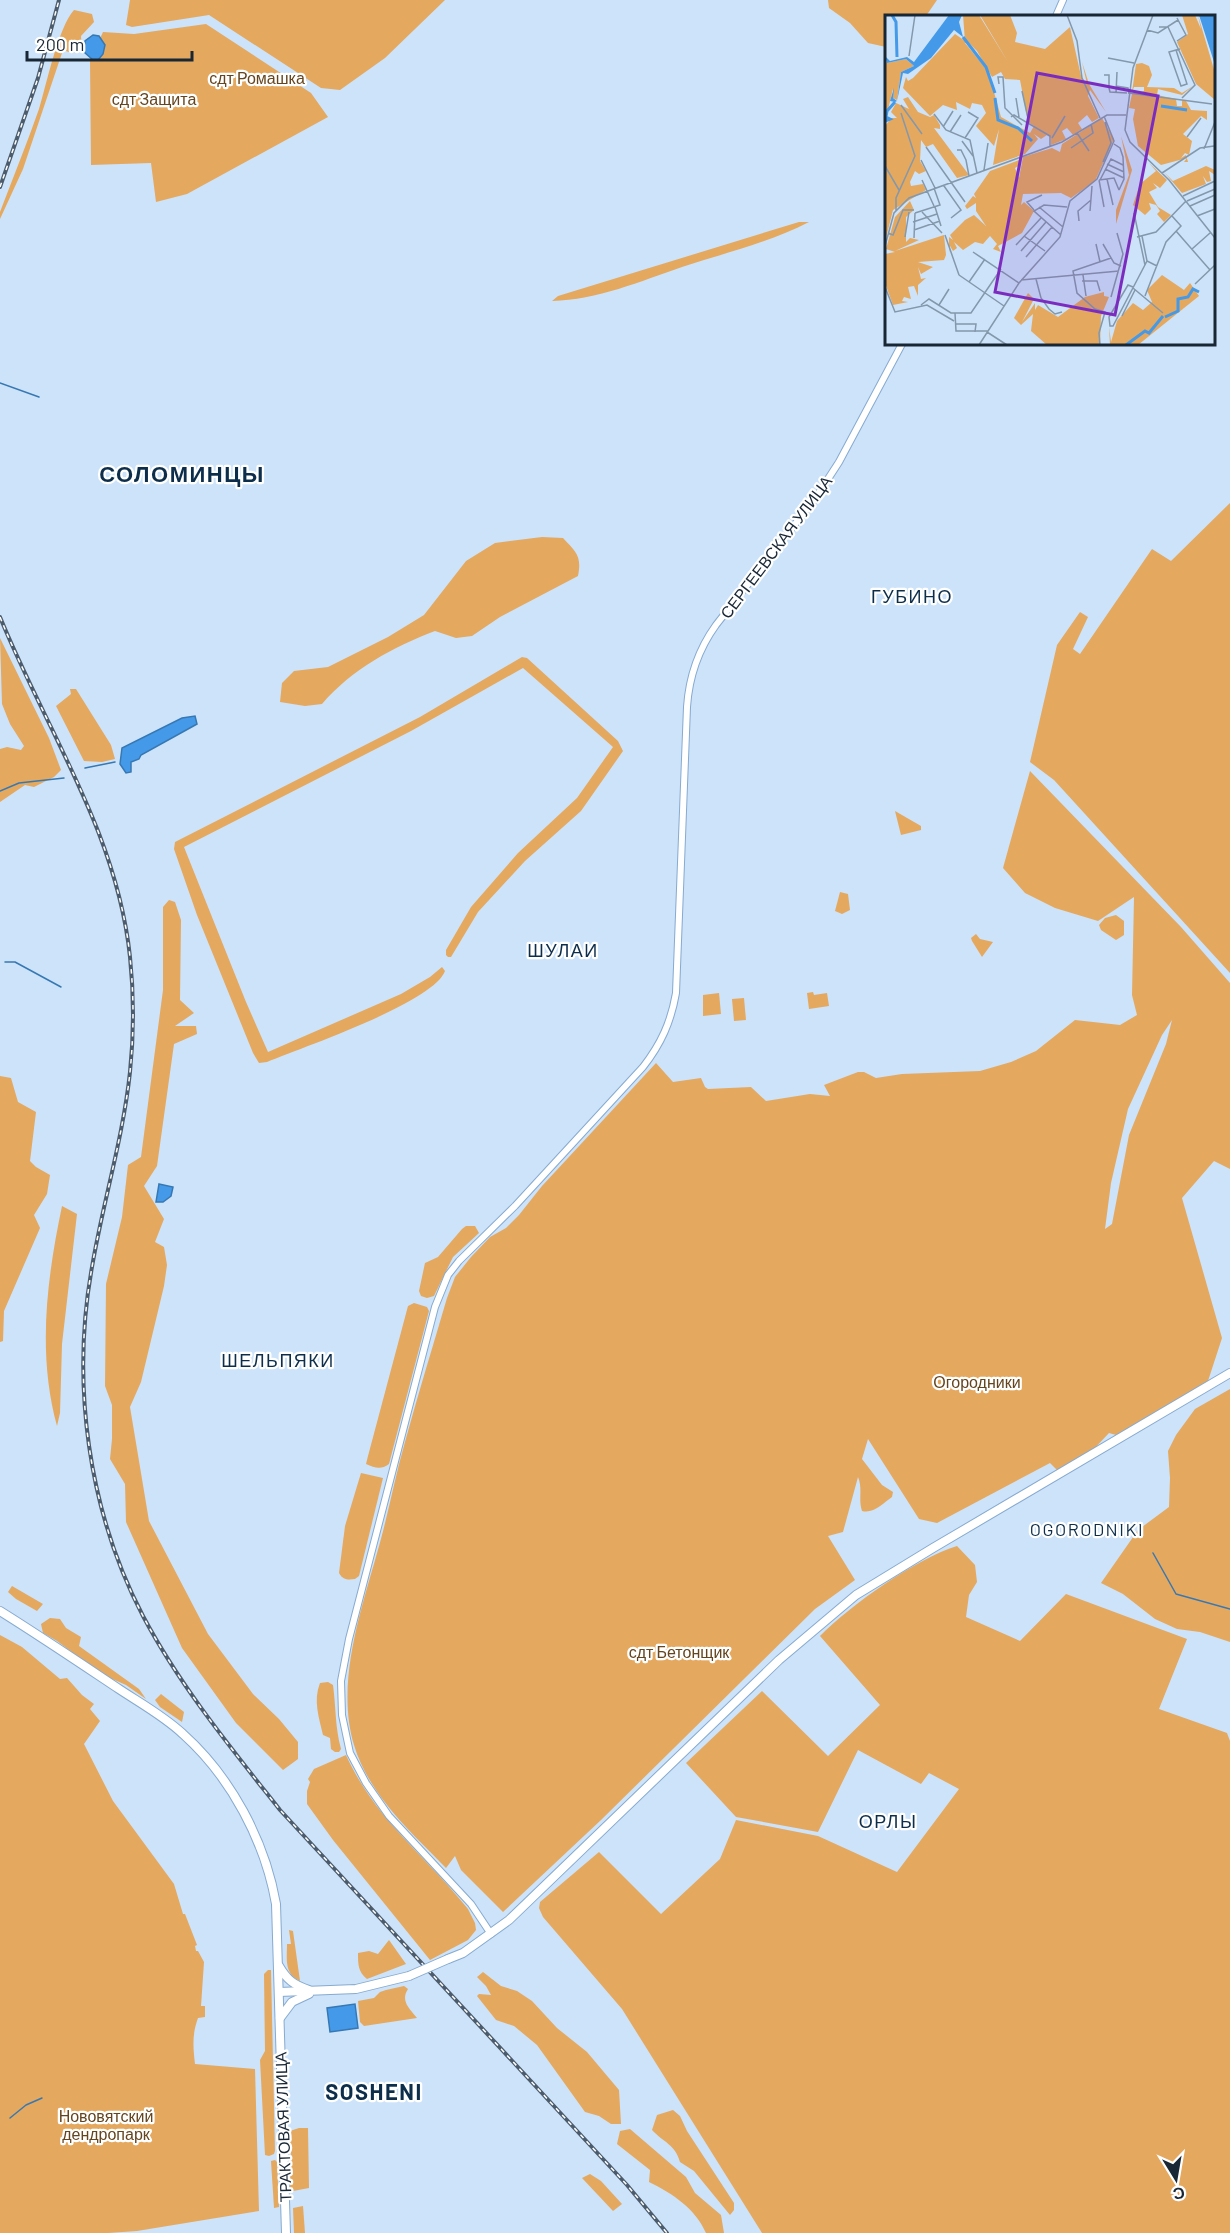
<svg xmlns="http://www.w3.org/2000/svg" width="1230" height="2233" viewBox="0 0 1230 2233" font-family="Barlow,sans-serif">
<style>
.green{fill:#e5a85f;fill-rule:evenodd}
.water{fill:#449ae9;stroke:#3778b3;stroke-width:1.5}
.lines{fill:none;stroke-linecap:round;stroke-linejoin:round}
.stream{stroke:#3778b3;stroke-width:1.5}
.minor-casing{stroke:#87aacf;stroke-width:8}
.major-casing{stroke:#87aacf;stroke-width:10}
.minor{stroke:#fff;stroke-width:6}
.major{stroke:#fff;stroke-width:8}
.rail-casing{stroke:#4c5c6d;stroke-width:4}
.rail{stroke:#fff;stroke-width:1.5;stroke-dasharray:4.5;stroke-linecap:butt}
.major-bridge-casing{stroke:#87aacf;stroke-width:10;stroke-linecap:butt}
.major-bridge{stroke:#fff;stroke-width:8}
.labels{text-anchor:middle;stroke-width:4.5;stroke-linejoin:round;paint-order:stroke}
.park-label{font-size:16px;fill:#65451e;stroke:#fff}
.street-label{font-size:16px;fill:#192735;stroke:#fff}
.neighbourhood-label{font-size:18px;letter-spacing:1.5px;fill:#0d2e4b;stroke:#fff}
.district-label{font-size:22px;font-weight:bold;letter-spacing:1.5px;fill:#0d2e4b;stroke:#fff}
.inset-river{fill:none;stroke:#449ae9;stroke-width:3}
.inset-road{fill:none;stroke:#8498ab;stroke-width:1.5}
.view{fill:#7b2cbf;fill-opacity:0.15;stroke:#7b2cbf;stroke-width:3}
.inset-edge{fill:none;stroke:#192735;stroke-width:3}
</style>
<rect width="100%" height="100%" fill="#cce3fa"/>
<g class="green">
<path d="M130,0H445L385,58L340,90L321,88L209,15L132,27L126,25Z"/>
<path d="M828,0H937L926,16H886V47L868,43L850,23L829,8Z"/>
<path d="M74,10L92,14L94,22L81,36L82,50L72,53L63,50L23,169L0,219V212C13,178 27,143 39,109C47,83 58,28 74,10Z"/>
<path d="M206,24L311,93L328,117L187,194L156,202L151,163L91,165L90,60L103,32L134,34Z"/>
<path d="M799,222H809C768,243 725,253 682,267C641,281 597,300 552,301L558,296Z"/>
<path d="M1230,503V973L1054,780L1030,762L1057,645L1080,612L1088,617L1073,649L1080,654L1152,549L1171,561Z"/>
<path d="M542,537L563,538C576,552 582,556 578,576L500,617L472,636L456,638L435,631C393,647 352,669 322,704L305,706L280,702L282,683L294,671L328,667L388,637L424,615L466,561L495,543Z"/>
<path d="M0,638L49,738L61,770L54,777L34,787L25,785L0,802V749L7,747L21,750L24,746L10,724L2,704Z"/>
<path d="M522,657L527,658L618,741L623,751L581,811L525,861L478,912L451,957H448L446,955V950L471,907L518,853L577,798L613,747L523,668L411,731L184,847L246,1002L268,1052L401,994L430,977L442,967L445,971C433,1003 303,1047 267,1062L259,1063L253,1053L197,915L174,849L175,842L420,717Z"/>
<path d="M70,689H76L111,745L115,759L102,762L84,761L56,706L71,694Z"/>
<path d="M1030,771L1181,927L1230,983V1169L1214,1161L1182,1198L1222,1338L1208,1381L1137,1425L1116,1435L1109,1433L1091,1452L1058,1471L1050,1463L937,1523L919,1519L868,1439L862,1459L882,1485L893,1492L892,1497C883,1503 874,1514 862,1511C858,1499 863,1489 858,1477L843,1532L828,1536L855,1580L815,1609L601,1820L503,1912L461,1870L455,1856L446,1868C411,1832 369,1795 354,1745C334,1678 365,1600 382,1535C390,1505 396,1473 405,1442C418,1394 433,1346 447,1298L455,1277L471,1257L490,1237L506,1228L519,1215L542,1186L656,1063L673,1082L701,1078L705,1087L708,1089L751,1087L766,1101L810,1094L830,1096L824,1085L858,1072H864L876,1078L902,1074L980,1071L1011,1062L1036,1051L1075,1020L1120,1025L1137,1015L1132,995L1134,897L1098,921L1055,908L1025,893L1003,868ZM1172,1020L1166,1044L1129,1135L1112,1224L1105,1229L1111,1183L1128,1109L1162,1035Z"/>
<path d="M895,811L921,826V830L901,835Z"/>
<path d="M840,892L848,894L850,910L842,914L835,911Z"/>
<path d="M169,900L175,902L181,920L180,1000L194,1013L175,1026H196L197,1034L174,1044L157,1166L144,1186L164,1219L155,1242L164,1247L167,1265L164,1286L141,1382L130,1407L149,1521L208,1634L253,1694L279,1719L298,1742V1759L283,1770L236,1723L182,1648L126,1522L125,1484L110,1459L112,1439V1405L105,1386L106,1284L122,1217L128,1165L141,1157L163,990V907Z"/>
<path d="M1116,915L1124,921V935L1116,940L1101,930L1099,925L1105,918Z"/>
<path d="M976,934L980,939L993,942L982,957L972,941L971,938Z"/>
<path d="M813,992L814,995L827,993L829,1006L809,1009L807,993Z"/>
<path d="M719,993L721,1014L703,1016V995Z"/>
<path d="M744,998L746,1020L734,1021L732,999Z"/>
<path d="M0,1076L11,1078L18,1102L36,1112L30,1161L36,1167L50,1175L47,1194L34,1215L40,1228L4,1311L3,1341L0,1342Z"/>
<path d="M62,1206L77,1214L62,1344L60,1413L57,1426C37,1353 47,1278 62,1206Z"/>
<path d="M466,1226H475L479,1233L453,1257L434,1296L427,1298L421,1296L419,1291L425,1263L438,1257L462,1229Z"/>
<path d="M414,1303L427,1307L429,1311L389,1464C381,1470 375,1468 366,1464L368,1456L408,1306Z"/>
<path d="M1230,1389V1642L1200,1632L1177,1629L1155,1619L1123,1594L1101,1583L1138,1530L1169,1507L1170,1478L1168,1451L1176,1435L1195,1409Z"/>
<path d="M361,1473L383,1478L359,1576L355,1579C348,1580 343,1580 339,1573L345,1526Z"/>
<path d="M957,1546L975,1565L977,1582L969,1595L966,1617L1020,1641L1066,1594L1187,1639L1159,1709L1227,1733L1230,1741V2233H762L622,2009L543,1917L539,1908L540,1902L599,1852L661,1914L720,1859L736,1820L818,1836L897,1872L959,1789L929,1773L921,1784L858,1750L818,1832L736,1817L686,1763L762,1691L828,1756L880,1705L820,1636C851,1605 915,1559 957,1546Z"/>
<path d="M12,1586L43,1604L37,1611L16,1599L8,1592Z"/>
<path d="M50,1618L60,1619L66,1628L81,1637L79,1646L139,1689L146,1699L126,1685L101,1674L57,1641L43,1633L41,1624Z"/>
<path d="M0,1635L22,1647L60,1679L67,1678L82,1695L94,1704L90,1709L100,1721L84,1744L113,1801L174,1884L183,1914H185L197,1945L195,1946L196,1951H198L204,1962L201,2006H205V2017L198,2018C192,2034 193,2047 195,2064L255,2069L259,2211L137,2231L108,2233H0Z"/>
<path d="M328,1682L333,1685C336,1707 335,1727 341,1749L339,1752H335L331,1749L330,1738L323,1735C319,1718 313,1700 320,1683Z"/>
<path d="M161,1694L184,1712L182,1722L160,1707L155,1700Z"/>
<path d="M346,1755C375,1819 426,1856 468,1909L475,1923L476,1930L468,1940L430,1960L333,1840L307,1804V1791L310,1782L308,1779L314,1769Z"/>
<path d="M289,1930L293,1931L300,1981C284,1974 287,1959 287,1944H291Z"/>
<path d="M389,1940L406,1964L367,1979C358,1972 358,1964 358,1953L369,1951L378,1954Z"/>
<path d="M268,1970H271L275,2151L274,2154L269,2156L265,2155L260,2060L265,2051L264,1974Z"/>
<path d="M483,1972L501,1986L517,1991L532,2001L557,2028L587,2052L619,2090L621,2124H611L599,2116L585,2112L537,2045L514,2026L496,2020L477,1996L479,1994L491,1995L486,1986L477,1977Z"/>
<path d="M404,1986L408,1989C400,2001 410,2009 417,2018L364,2026L360,2022L358,2001L374,1998L380,1992L386,1990Z"/>
<path d="M673,2110L680,2116L687,2131L734,2203V2210L730,2215L694,2171L680,2162C675,2144 664,2143 652,2130L657,2115Z"/>
<path d="M299,2128H308L309,2188L293,2191L290,2187L291,2154L288,2136L290,2131Z"/>
<path d="M630,2129L686,2177L695,2193L721,2215L724,2233H706C695,2208 673,2194 649,2182L650,2170L617,2144L620,2131Z"/>
<path d="M275,2160L277,2162L279,2207L274,2208L271,2161Z"/>
<path d="M590,2174L601,2181L622,2204L613,2211L582,2178Z"/>
<path d="M303,2206L305,2233H294L293,2208Z"/>
</g>
<g class="water">
<path d="M93,35L99,36L105,45L103,54L98,60H93L84,52L85,41Z"/>
<path d="M195,716L197,724L141,755L139,759L131,762V772L126,773L120,764L122,748L182,718Z"/>
<path d="M159,1184L173,1187L171,1196L163,1202H156Z"/>
<path d="M355,2004L358,2028L330,2032L327,2008Z"/>
</g>
<g class="lines">
<g class="stream">
<path d="M0,383L39,397"/>
<path d="M85,768L115,762"/>
<path d="M0,791L19,783L64,778"/>
<path d="M5,962H15L61,987"/>
<path d="M1153,1553L1176,1594L1230,1609"/>
<path d="M10,2118L26,2105L42,2098"/>
</g>
<defs>
<g id="minor">
<path d="M1056,16L1063,0"/>
<path d="M491,1934L471,1904L389,1816L366,1783L350,1753L342,1715L341,1681L349,1639L435,1307L448,1275L459,1261L515,1206L643,1067C661,1044 671,1022 676,993L687,707C689,677 698,650 716,625L817,496L839,462L902,344"/>
</g>
<g id="major">
<path d="M0,1611C40,1636 80,1663 119,1689C140,1703 164,1716 183,1734C231,1777 265,1841 276,1904L286,2233"/>
<path d="M448,1959L463,1953L509,1920L779,1660L856,1595L933,1548L1230,1373"/>
<path d="M279,1966C287,1980 294,1985 309,1990"/>
<path d="M279,1992L356,1989L409,1976"/>
<path d="M280,2018L292,2002L309,1994"/>
</g>
</defs>
<use href="#minor" class="minor-casing"/>
<use href="#major" class="major-casing"/>
<use href="#minor" class="minor"/>
<use href="#major" class="major"/>
<defs>
<g id="rail">
<path d="M0,187L38,78L59,0"/>
<path d="M0,617C46,730 117,832 130,957C134,995 134,1033 130,1072C123,1138 103,1202 92,1267C71,1383 88,1511 143,1616C180,1686 231,1748 280,1810L627,2185L667,2233"/>
</g>
</defs>
<use href="#rail" class="rail-casing"/>
<use href="#rail" class="rail"/>
<defs>
<path id="major-bridge" d="M409,1976L448,1959"/>
</defs>
<use href="#major-bridge" class="major-bridge-casing"/>
<use href="#major-bridge" class="major-bridge"/>
</g>
<g class="labels">
<g class="park-label">
<text x="257" y="84">сдт Ромашка</text>
<text x="154" y="105">сдт Защита</text>
<text x="977" y="1388">Огородники</text>
<text x="679" y="1658">сдт Бетонщик</text>
<text x="106" y="2122">Нововятский<tspan x="106" dy="18">дендропарк</tspan></text>
</g>
<g class="street-label">
<text transform="translate(776 547) rotate(-53)" y="6">СЕРГЕЕВСКАЯ УЛИЦА</text>
<text transform="translate(283 2127) rotate(-92)" y="6">ТРАКТОВАЯ УЛИЦА</text>
</g>
<g class="neighbourhood-label">
<text x="912" y="603">ГУБИНО</text>
<text x="563" y="957">ШУЛАИ</text>
<text x="278" y="1367">ШЕЛЬПЯКИ</text>
<text x="1087" y="1536">OGORODNIKI</text>
<text x="888" y="1828">ОРЛЫ</text>
</g>
<g class="district-label">
<text x="182" y="482">СОЛОМИНЦЫ</text>
<text x="374" y="2100">SOSHENI</text>
</g>
</g>
<g transform="translate(885 15)">
<rect width="330" height="330" fill="#cce3fa"/>
<path d="M78,0H94L123,47L95,0H125L132,18L130,27L160,34L185,12L196,61L202,69L197,47L204,69L221,97L205,75L203,81L214,103L207,107L202,100L193,108L197,114L188,120L182,113L177,116L181,124L166,130V123L162,120L156,124L149,119L153,124L140,139L108,150L114,114L109,131L91,111L101,98L97,90L87,88L85,94L71,87L72,95L58,90L45,101L18,73L21,62L23,66L28,63L70,19L80,26ZM80,28H84L92,36L107,62L116,57L120,64L135,65L143,107L149,111L145,118L116,102L103,56ZM297,0H310L316,14L313,0L330,58V85L311,69L292,27L303,19ZM0,44L2,48L21,44L29,51L16,57L12,85L8,83V74L1,103H12L6,97L11,88L24,94L18,84L23,82L33,97L45,102L49,100L55,110V114L49,113L84,160L72,163L48,129L41,132L36,125L35,146L41,156L34,159L30,156L25,167L26,171L38,169L41,175L8,195L0,227V111L4,106H0ZM257,48L264,51L267,60L262,72L289,73L297,78L308,71L297,80L273,74L272,80L291,84L292,91H297V85L301,86L306,95L322,96V105L316,101L298,119L307,126L304,140L300,138L296,143L301,140L303,147H299L302,143L276,150L253,131L248,104L250,94L244,93L247,79L259,76V72H249L247,77L251,49ZM217,103L229,124L210,166L186,183L176,178L138,179L136,190L139,187L149,196L137,218L113,231L116,237L108,234L112,229L105,221L98,229L90,227L78,235L69,227L72,233L68,236L65,231L64,238V222L68,225L65,220L80,205L89,200L101,211L91,196V188L82,194L80,191L88,181L91,183L89,179L105,156L134,145L135,150L130,153L134,163L138,142L167,133L175,137L177,129ZM236,121L247,155L231,209V195L244,160ZM264,148L282,165L275,173L268,168L272,173L264,177L273,192L286,200L279,207L272,199L275,196L271,190L264,188L266,194L260,200L248,190L255,169L271,156ZM321,151L330,155V160L324,156L326,166L322,167L318,161L321,169L297,178L279,157L288,166ZM25,186L29,195L21,202V227L25,223L34,225L10,236L59,220L61,240L59,245L33,247L48,252L36,259L33,252L36,264L41,263L33,270V281L29,271L23,272L26,284L19,282L17,286L23,287L8,290L0,268V239L10,237L1,234L10,202ZM277,260L299,275L305,268L314,281L253,330H225L224,312L226,327L232,306L248,288L258,295L267,287L262,275ZM219,277V281L224,282L216,301L215,330H162L146,316L148,299L136,310L129,303L143,278L149,284L137,307L150,288V295L153,290L173,302L200,282Z" fill="#e5a85f" fill-rule="evenodd"/>
<path d="M64,0H77L74,7L78,22L69,15L46,43L23,59L18,58L12,86L10,87L5,86L9,73L8,83L12,86L16,57L29,51L21,44L2,48L0,41L5,46L22,42L29,47ZM314,0H329L330,4V50Z" fill="#449ae9"/>
<path class="inset-river" d="M7,0L11,7L12,42M78,22L101,52L110,78M110,83L113,105L133,113L147,126M276,91L302,95M0,106L5,104L1,102L2,96L10,87M280,302L293,296V284L303,282L308,274L314,277M241,330L260,316L264,318L278,301"/>
<path class="inset-road" d="M182,0L192,26L197,63L215,103M268,0L248,53L240,115L245,127L284,165L330,223M292,3L301,20L292,26M274,12H283L310,70L297,83M262,15L273,18L293,5M291,35L302,69L296,71L284,37L291,35L295,34M24,41L30,0M223,43L249,48M219,60H224V73M114,69L113,62H118L120,93L137,110M231,71L243,73L244,79M224,73L225,77L242,78M137,76L144,108M231,78L232,57M244,78L327,89M131,83L134,102M16,90L37,119M49,99L61,115L85,125L92,158M126,102L129,100L165,121V132M58,112L68,96M65,117L76,100M192,118L204,136M302,122L316,103M80,123L93,103L83,97M167,123L180,101M77,126L88,141M229,129L235,133L238,142L239,164L234,175M41,132L80,187M186,133L208,118L206,109M319,134L330,107M72,135H76L81,145L84,161M36,145L50,173M218,147L226,128L220,107M222,149L239,157M0,151L14,175M220,154L239,163M99,155L103,128M277,158L315,133L329,131M222,164L228,190M37,165L49,191M214,165L229,163L234,175M214,165L219,192M215,165L226,144L238,150M59,171L76,195L66,203M298,181L330,166M302,186L330,174M305,191L330,180M50,192L56,211M154,192L178,212M149,195L142,187L157,180M11,196V183L30,141L16,98M205,196L207,171M37,197L57,218M30,198L55,190L49,173M249,198L260,250M312,201L330,194M194,206L193,196L206,185M28,207L52,199M29,215L55,206M291,216L325,255M3,218L8,220L18,195H29M60,220L74,260M176,220L149,196L159,190L182,192M139,221L160,236M257,221L262,246L272,251M20,222L24,197M252,222L271,217L301,186M29,223L30,198M211,229L215,247M218,229L229,248L236,251M131,230L156,203M0,231L9,198L24,183L177,127L222,100H241M307,234L325,218M136,236L161,207M88,237L134,268M141,242L167,212M74,260L119,291M198,260L201,281M151,264L156,283L164,294L170,299L177,297M136,265L234,256M197,266H212L215,276M84,267L100,244M310,269L330,250M0,272L10,297L42,290L69,306M248,272L243,270L224,302L225,311H228L262,246M248,273L278,298M260,281L281,227L296,211L287,201M226,282L238,239L232,218M36,290L44,284L66,298H86L116,254M54,290L64,274M70,298L71,316H103M237,301L250,275M70,309H91L90,317M102,317L122,330M94,330L134,268L175,222L185,186L212,164L229,126L219,101M215,330L214,318L220,297L210,294L192,278L188,256L226,243"/>
<path class="view" d="M152,58L273,81L230,300L110,277Z"/>
<rect width="330" height="330" class="inset-edge"/>
</g>
<g transform="translate(1176 2179) rotate(169)" stroke="#ffffff" stroke-width="4.5" paint-order="stroke">
<path d="M0-4.5L10 22L0 15L-10 22Z" fill="#192735"/>
<text y="-9" font-size="16" font-weight="bold" text-anchor="middle" fill="#192735">С</text>
</g>
<path d="M27 51v9h165v-9" fill="none" stroke="#192735" stroke-width="3"/>
<text x="36" y="51" font-size="18" fill="#192735" stroke="#ffffff" stroke-width="4.5" paint-order="stroke">200 m</text>
</svg>
